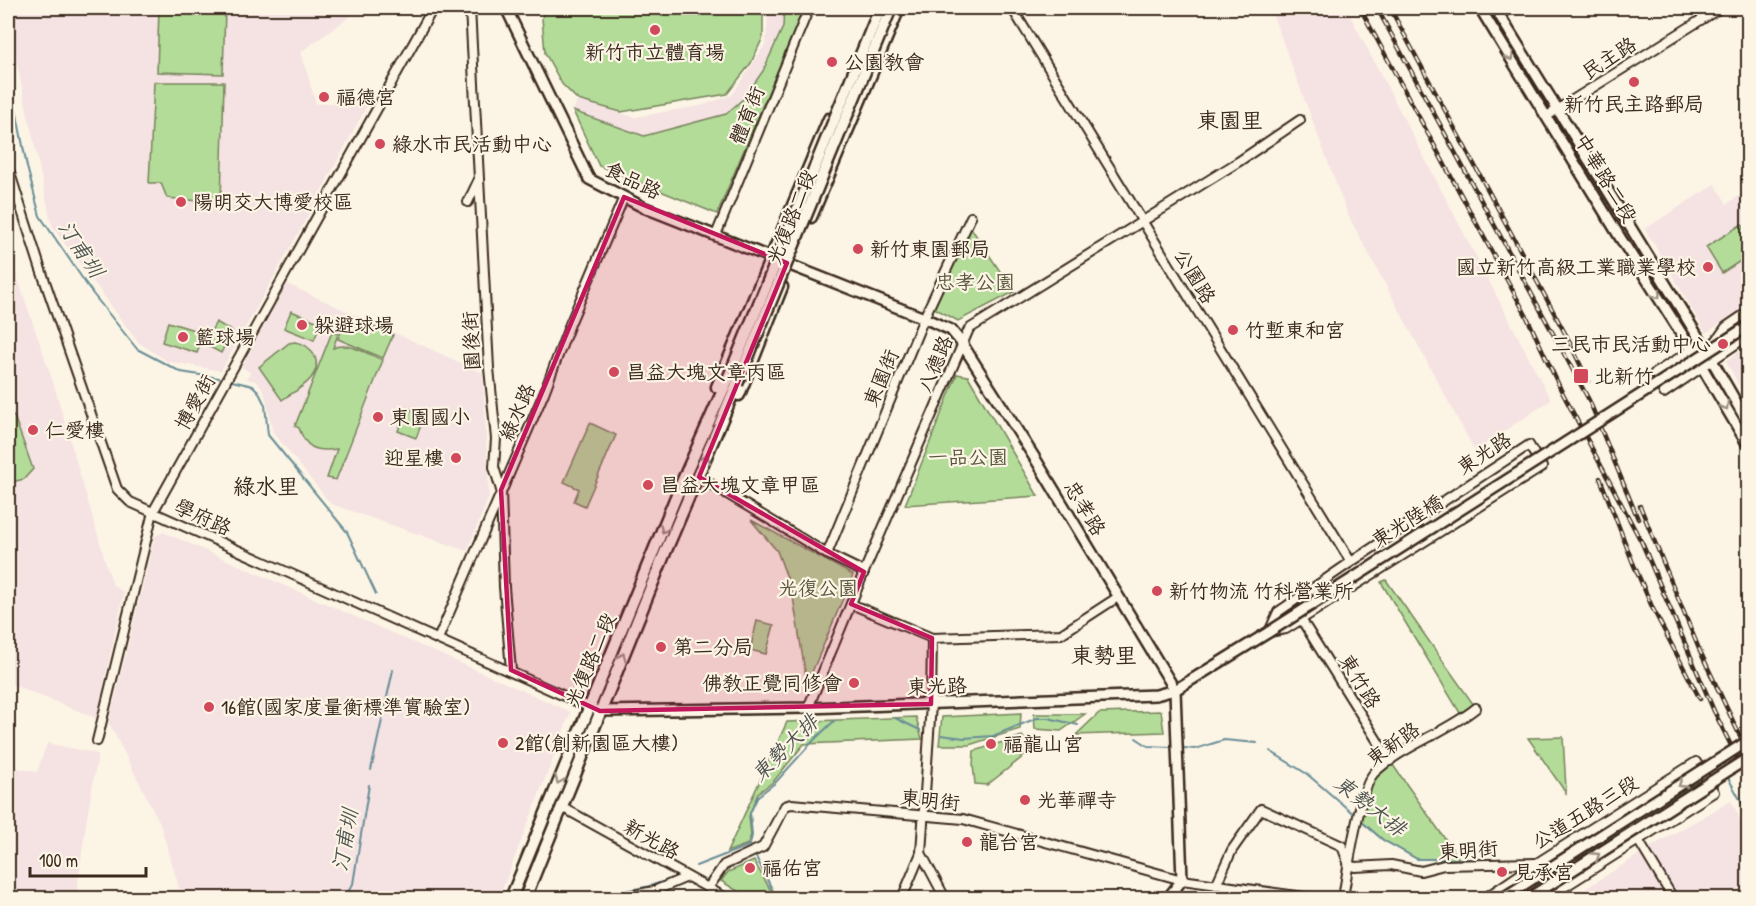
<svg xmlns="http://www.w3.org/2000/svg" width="1756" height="906" viewBox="0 0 1756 906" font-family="'Patrick Hand','LXGW WenKai TC',sans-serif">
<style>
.built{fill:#f5e2e2}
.green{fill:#b3dc99;stroke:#77835c;stroke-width:1.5}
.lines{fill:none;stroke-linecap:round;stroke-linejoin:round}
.stream{stroke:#698d97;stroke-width:2}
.minor-casing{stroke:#3b2a1e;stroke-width:12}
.tertiary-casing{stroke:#3b2a1e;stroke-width:14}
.secondary-casing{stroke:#3b2a1e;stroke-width:15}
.minor{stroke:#fcf5e5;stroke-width:8}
.tertiary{stroke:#fcf5e5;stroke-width:9}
.secondary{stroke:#fcf5e5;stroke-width:10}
.rail-casing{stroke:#3b2a1e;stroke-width:4.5}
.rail{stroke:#fcf5e5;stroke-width:2;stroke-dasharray:7;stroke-linecap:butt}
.tertiary-bridge-casing{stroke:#3b2a1e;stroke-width:14;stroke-linecap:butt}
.secondary-bridge-casing{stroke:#3b2a1e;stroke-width:15;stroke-linecap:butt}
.tertiary-bridge{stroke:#fcf5e5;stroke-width:9}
.secondary-bridge{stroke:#fcf5e5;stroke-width:10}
.oneway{stroke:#9c9082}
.marked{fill:#c2185b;fill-opacity:0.2;stroke:#c2185b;stroke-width:4.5;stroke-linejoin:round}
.poi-dot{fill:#d1495b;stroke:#fcf5e5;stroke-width:2}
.labels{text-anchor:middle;stroke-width:4.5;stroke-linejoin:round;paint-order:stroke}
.poi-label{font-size:20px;fill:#3b2a1e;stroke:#fcf5e5;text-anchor:start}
.street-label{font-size:20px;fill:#3b2a1e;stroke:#fcf5e5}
.park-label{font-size:20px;fill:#59563d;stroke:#fcf5e5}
.water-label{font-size:21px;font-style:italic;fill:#4e5350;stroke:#fcf5e5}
.quarter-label{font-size:22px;fill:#3b2a1e;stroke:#fcf5e5}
</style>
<rect width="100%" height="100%" fill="#fcf5e5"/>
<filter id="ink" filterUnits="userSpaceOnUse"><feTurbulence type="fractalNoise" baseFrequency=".0167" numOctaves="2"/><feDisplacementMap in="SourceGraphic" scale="12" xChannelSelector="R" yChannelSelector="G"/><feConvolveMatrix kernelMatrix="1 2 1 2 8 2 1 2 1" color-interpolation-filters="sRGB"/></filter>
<g filter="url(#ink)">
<g class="built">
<path d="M8,8H362L301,52L316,104L370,100L299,232L221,371L167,361L138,342L52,226L8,22Z"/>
<path d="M767,8H784L783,27L763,71L744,98L726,114L644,136L573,111L577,101L635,117L700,106L732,95L765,45L768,19Z"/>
<path d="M1270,8H1346L1551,400L1475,451L1348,215Z"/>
<path d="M1715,184L1727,204L1748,189V305L1706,333L1645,229Z"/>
<path d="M8,250L53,382L107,567L113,585L124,593L96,718L8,683Z"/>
<path d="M287,284L483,373L489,497L467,551L331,504L273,432L265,394L261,386L255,381L247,379L250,372L242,367Z"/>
<path d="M1748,346V402L1726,361Z"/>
<path d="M163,532L571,712L499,898H182L160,823L109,723L155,536Z"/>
<path d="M47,743L98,754L86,823L76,898H8V766L37,772Z"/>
<path d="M1731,801L1748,835V898H1571L1654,845Z"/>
</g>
<g class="green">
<path d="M159,8L225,10L223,74L157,72Z"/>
<path d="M545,8H763V37L751,63L727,94L621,112L578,100L562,84L545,53L542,18Z"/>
<path d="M784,8H804L717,214L599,166L573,111L644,136L726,114L744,98L763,71L783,27Z"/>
<path d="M154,82H224L221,203L167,198L161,183H149Z"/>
<path d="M1742,224L1748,235V256L1722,273L1706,247Z"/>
<path d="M971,228L1014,292L958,321L934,308Z"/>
<path d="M291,311L321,323L314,340L284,328Z"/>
<path d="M347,316L393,335L383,358L338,339Z"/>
<path d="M168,322L204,333L197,353L162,342Z"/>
<path d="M216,322L232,331L221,353L204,344Z"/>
<path d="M332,332L338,334L333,348C348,341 368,354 383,360L336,480L327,478L337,449C316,452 306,449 299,428L295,426Z"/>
<path d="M295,342C303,343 310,347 314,355C325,377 296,390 282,400L259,367L289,343Z"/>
<path d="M957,374L968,376L1038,496L905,505Z"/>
<path d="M406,408L425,415L416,438L398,431Z"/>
<path d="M14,416L33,469L24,479L8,483V418Z"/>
<path d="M590,423L616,435L585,506L574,501L579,489L564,482Z"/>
<path d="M751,520L853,575L807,684L792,591L777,551Z"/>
<path d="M1386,580L1476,708L1463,718L1381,582Z"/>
<path d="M757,621L774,625L766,654L750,650Z"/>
<path d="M1161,711L1164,732L1076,735L1099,713Z"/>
<path d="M1021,713L1020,729L969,745H939L942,717Z"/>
<path d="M1034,714H1085L1061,731L1035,729Z"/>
<path d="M916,717L922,739L804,744L773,782L758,793L749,816L751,835L748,844L727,852L787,722Z"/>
<path d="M1022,736L1033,749L987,785L975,784L973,765L974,751Z"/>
<path d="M1563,737L1566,789V793L1528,738Z"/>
<path d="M1390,761L1460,860L1417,859L1383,840L1358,819L1372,775Z"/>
<path d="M1704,781L1710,791L1589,868L1583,859Z"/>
<path d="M754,861L775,898H749L721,881L728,872Z"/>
</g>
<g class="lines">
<g class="stream">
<path d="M8,68L27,167L40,216L93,294L137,349L181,372L219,378"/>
<path d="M232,381L253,386L258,391L265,405L268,435L347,532L376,594"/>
<path d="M895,718L920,730"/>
<path d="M941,735L964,738L993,736L1037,718H1048L1078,725"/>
<path d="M1136,738L1148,746L1170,747"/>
<path d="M1184,748L1195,749L1224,740L1257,743"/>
<path d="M1270,751L1307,774L1356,816"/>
<path d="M371,770L393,670"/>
<path d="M1726,774L1748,814"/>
<path d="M1360,820L1383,840L1417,859H1497"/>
<path d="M1636,822L1698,782"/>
<path d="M750,845L775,895"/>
<path d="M1578,858L1624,828"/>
<path d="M696,866L750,845L752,835L750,813L758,796L775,783L814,740L834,721"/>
<path d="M344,898L353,884L369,785"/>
<path d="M585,898L646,887L669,880"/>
</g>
<defs>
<g id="minor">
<path d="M470,8L489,368L496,439L494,467L501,490L504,587L511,670"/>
<path d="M1012,8L1351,562"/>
<path d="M1547,116L1720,8"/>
<path d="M8,167L40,267L117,489L130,502L589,707"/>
<path d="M468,202L478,181"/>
<path d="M716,235L809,8"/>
<path d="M1748,312L1726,327L1716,341L1705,348L1692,350L1655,373L1664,393L1748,336"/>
<path d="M1529,445L1542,467L1286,629L1269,632L1278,612L1351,562Z"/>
<path d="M699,477L827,554L864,572"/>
<path d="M827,554L924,318L971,217"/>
<path d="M851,604L932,638L1061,634L1118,597"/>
<path d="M1301,619L1390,761"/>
<path d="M438,639L544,393L570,324L624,197"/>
<path d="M808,708L864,572L969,329L1238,162L1300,120"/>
<path d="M97,741L153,512L433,8"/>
<path d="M562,807L726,898"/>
<path d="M1623,815L1673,898"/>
<path d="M921,853L945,898"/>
<path d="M1216,885L1232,850L1261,809L1342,846L1349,865L1355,867L1391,865L1421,871L1444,865L1536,863"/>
<path d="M708,888L724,865L763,847L785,806L791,804L963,819L1182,880L1312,898"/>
<path d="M619,898L654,891L687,877"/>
<path d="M902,898L921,853L931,704L932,638"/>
<path d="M1343,898C1347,874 1359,789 1374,773C1400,747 1447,732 1476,708"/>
<path d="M1485,898L1537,863L1696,762L1714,792L1547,898"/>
</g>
<g id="tertiary">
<path d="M506,8L589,179L643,207L924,318L951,330L961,342L1036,460L1175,690L1182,880L1168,898"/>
<path d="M1480,8L1621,239L1692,350L1748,445"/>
<path d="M1495,8L1705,348L1748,423"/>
<path d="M596,710L600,711L808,708L1156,695L1175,690L1269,632"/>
</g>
<g id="secondary">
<path d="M811,217L899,8"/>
<path d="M717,387L829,119"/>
<path d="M739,395L782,287"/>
<path d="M511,898L682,482L728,379"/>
<path d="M525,898L664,555L737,384"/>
</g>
</defs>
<use href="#minor" class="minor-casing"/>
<use href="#tertiary" class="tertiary-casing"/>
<use href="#secondary" class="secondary-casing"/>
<use href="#minor" class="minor"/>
<use href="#tertiary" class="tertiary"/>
<use href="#secondary" class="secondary"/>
<defs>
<g id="rail">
<path d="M1360,8L1526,315L1561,390L1642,543L1714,711L1748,780"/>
<path d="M1377,8L1589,400L1638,519"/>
<path d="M1390,8L1567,337L1588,381"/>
<path d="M1600,478L1633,563L1653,609L1700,699"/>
<path d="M1640,506L1699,649L1748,753"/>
</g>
</defs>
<use href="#rail" class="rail-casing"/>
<use href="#rail" class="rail"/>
<defs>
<g id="tertiary-bridge">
<path d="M1269,632L1748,326"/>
<path d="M1503,898L1748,741"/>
<path d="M1529,898L1748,758"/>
</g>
<g id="secondary-bridge">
<path d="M728,379L880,8"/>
<path d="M737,384L891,8"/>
</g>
</defs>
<use href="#tertiary-bridge" class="tertiary-bridge-casing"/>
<use href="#secondary-bridge" class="secondary-bridge-casing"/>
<use href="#tertiary-bridge" class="tertiary-bridge"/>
<use href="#secondary-bridge" class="secondary-bridge"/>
</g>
<defs><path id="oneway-chevron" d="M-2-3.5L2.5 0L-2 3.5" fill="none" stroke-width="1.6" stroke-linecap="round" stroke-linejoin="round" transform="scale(1.5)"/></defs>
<g class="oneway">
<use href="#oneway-chevron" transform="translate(1510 57) rotate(58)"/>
<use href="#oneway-chevron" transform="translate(1657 295) rotate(57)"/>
<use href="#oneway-chevron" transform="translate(1725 406) rotate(60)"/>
<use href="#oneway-chevron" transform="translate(706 458) rotate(-69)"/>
<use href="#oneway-chevron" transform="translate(664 529) rotate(112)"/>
<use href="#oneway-chevron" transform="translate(622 657) rotate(-68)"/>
<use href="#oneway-chevron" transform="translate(559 780) rotate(112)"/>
<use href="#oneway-chevron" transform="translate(1682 784) rotate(147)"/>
<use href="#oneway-chevron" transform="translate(1596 856) rotate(-33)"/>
</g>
</g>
<path class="marked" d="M624,197L787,263L699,477L864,572L851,604L932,638L931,704L600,711L511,670L501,490Z"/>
<g class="poi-dot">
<circle cx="655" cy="30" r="6"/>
<circle cx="832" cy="62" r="6"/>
<circle cx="1634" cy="82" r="6"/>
<circle cx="324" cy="97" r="6"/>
<circle cx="380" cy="144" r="6"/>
<circle cx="181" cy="202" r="6"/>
<circle cx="858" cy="249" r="6"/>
<circle cx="1708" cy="267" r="6"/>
<circle cx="302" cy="325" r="6"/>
<circle cx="1233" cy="330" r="6"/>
<circle cx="183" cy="337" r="6"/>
<circle cx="1723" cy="344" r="6"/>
<circle cx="614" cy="372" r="6"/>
<rect x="1573" y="368" width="16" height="16" rx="3"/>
<circle cx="378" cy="417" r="6"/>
<circle cx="33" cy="430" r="6"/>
<circle cx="456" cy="458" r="6"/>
<circle cx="648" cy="485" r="6"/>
<circle cx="1157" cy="591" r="6"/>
<circle cx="661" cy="647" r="6"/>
<circle cx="854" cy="683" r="6"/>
<circle cx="209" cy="707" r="6"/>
<circle cx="503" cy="743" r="6"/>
<circle cx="991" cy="744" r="6"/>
<circle cx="1025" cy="800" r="6"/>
<circle cx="967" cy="842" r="6"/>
<circle cx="750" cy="868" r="6"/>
<circle cx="1502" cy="872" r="6"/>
</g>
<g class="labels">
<g class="poi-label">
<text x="655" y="59" text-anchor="middle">新竹市立體育場</text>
<text x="844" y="69">公園教會</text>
<text x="336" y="104">福德宫</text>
<text x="1634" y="111" text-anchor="middle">新竹民主路郵局</text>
<text x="392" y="151">綠水市民活動中心</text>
<text x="193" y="209">陽明交大博愛校區</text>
<text x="870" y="256">新竹東園郵局</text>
<text x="1696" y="274" text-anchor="end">國立新竹高級工業職業學校</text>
<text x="314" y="332">躲避球場</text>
<text x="1245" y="337">竹塹東和宮</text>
<text x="195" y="344">籃球場</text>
<text x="1711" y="351" text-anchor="end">三民市民活動中心</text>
<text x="626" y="379">昌益大塊文章丙區</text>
<text x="1594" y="383">北新竹</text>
<text x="390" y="424">東園國小</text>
<text x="45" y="437">仁愛樓</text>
<text x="444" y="465" text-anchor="end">迎星樓</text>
<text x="660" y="492">昌益大塊文章甲區</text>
<text x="1169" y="598">新竹物流 竹科營業所</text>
<text x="673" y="654">第二分局</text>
<text x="842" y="690" text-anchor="end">佛教正覺同修會</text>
<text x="221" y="714">16館(國家度量衡標準實驗室)</text>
<text x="515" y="750">2館(創新園區大樓)</text>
<text x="1003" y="751">福龍山宮</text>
<text x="1037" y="807">光華禪寺</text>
<text x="979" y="849">龍台宮</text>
<text x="762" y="875">福佑宮</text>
<text x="1514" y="879">見承宮</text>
</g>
<g class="street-label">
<text transform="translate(1609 58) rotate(-33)" y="7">民主路</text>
<text transform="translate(747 115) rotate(-68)" y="7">體育街</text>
<text transform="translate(1606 178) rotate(59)" y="7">中華路二段</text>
<text transform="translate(633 180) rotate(26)" y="7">食品路</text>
<text transform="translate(791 217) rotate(-68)" y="7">光復路二段</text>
<text transform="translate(1195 276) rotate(59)" y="7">公園路</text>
<text transform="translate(471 341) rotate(-93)" y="7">園後街</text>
<text transform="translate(935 364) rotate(-67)" y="7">八德路</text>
<text transform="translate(881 378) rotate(-67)" y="7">東園街</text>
<text transform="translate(195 402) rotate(-61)" y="7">博愛街</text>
<text transform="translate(517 412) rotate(-66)" y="7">綠水路</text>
<text transform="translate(1484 453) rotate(-33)" y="7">東光路</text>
<text transform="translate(1085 508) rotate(59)" y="7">忠孝路</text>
<text transform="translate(203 517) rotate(24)" y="7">學府路</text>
<text transform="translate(1407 521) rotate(-32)" y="7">東光陸橋</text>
<text transform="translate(590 660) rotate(-67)" y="7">光復路二段</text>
<text transform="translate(1360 681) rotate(58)" y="7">東竹路</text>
<text transform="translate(937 686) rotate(-2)" y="7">東光路</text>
<text transform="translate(1393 744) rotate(-36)" y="7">東新路</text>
<text transform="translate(930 800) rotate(6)" y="7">東明街</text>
<text transform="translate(1585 812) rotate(-32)" y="7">公道五路三段</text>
<text transform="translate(652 839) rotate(29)" y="7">新光路</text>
<text transform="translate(1468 850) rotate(-4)" y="7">東明街</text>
</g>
<g class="park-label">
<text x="975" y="289">忠孝公園</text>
<text x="968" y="464">一品公園</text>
<text x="818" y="595">光復公園</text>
</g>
<g class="water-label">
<text transform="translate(81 249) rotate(56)" y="7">汀甫圳</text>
<text transform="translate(785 748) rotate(-45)" y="7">東勢大排</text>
<text transform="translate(1370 806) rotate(38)" y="7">東勢大排</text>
<text transform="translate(345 840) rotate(-80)" y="7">汀甫圳</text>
</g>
<g class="quarter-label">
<text x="1230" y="128">東園里</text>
<text x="266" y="494">綠水里</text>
<text x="1104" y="663">東勢里</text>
</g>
</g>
<rect width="1756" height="906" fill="none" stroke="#fcf5e5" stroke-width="30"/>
<rect x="15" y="15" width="1726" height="876" fill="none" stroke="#3b2a1e" stroke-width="2" filter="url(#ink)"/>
<path d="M30 867v9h116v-9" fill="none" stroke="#3b2a1e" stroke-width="3"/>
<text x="39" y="867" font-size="18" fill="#3b2a1e" stroke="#fcf5e5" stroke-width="4.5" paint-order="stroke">100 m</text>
</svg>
